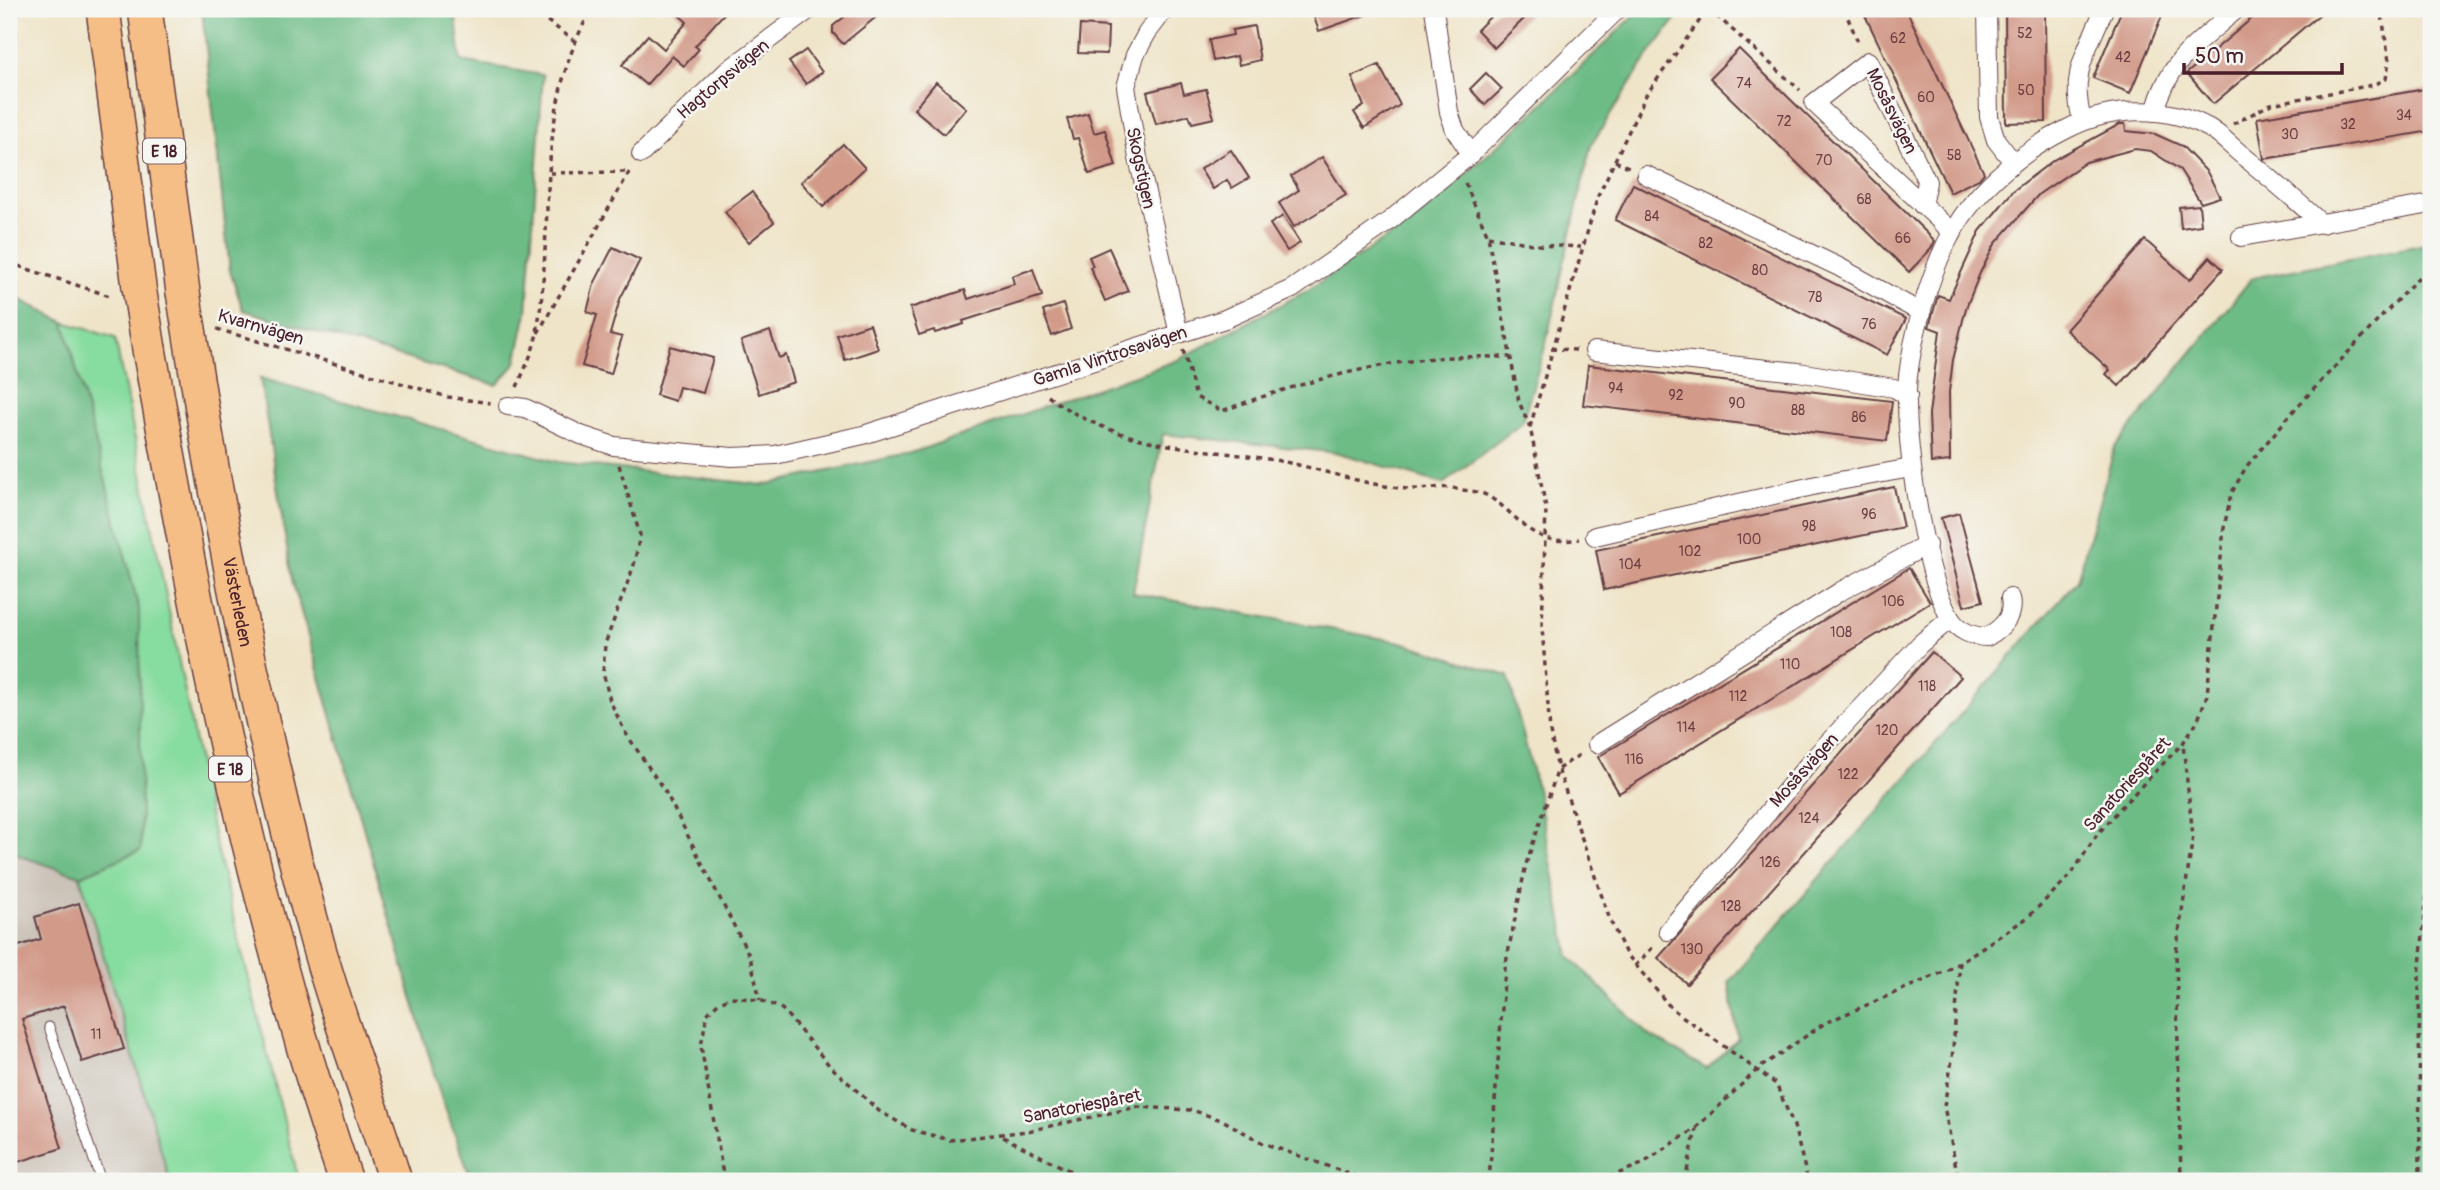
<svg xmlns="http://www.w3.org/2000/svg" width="2440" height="1190" viewBox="0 0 2440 1190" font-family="Pangolin,sans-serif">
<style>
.industrial{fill:#cbc2b8}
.green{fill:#87dc9f;stroke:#687e65;stroke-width:2}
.forest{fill:#6dbc86;stroke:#5c6e58;stroke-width:2}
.building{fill:#d29a89}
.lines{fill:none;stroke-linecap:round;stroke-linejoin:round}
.lane-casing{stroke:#633d43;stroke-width:11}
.street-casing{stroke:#633d43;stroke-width:20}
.highway-casing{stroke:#633d43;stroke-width:36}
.path{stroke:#633d43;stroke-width:3.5;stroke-dasharray:5 5;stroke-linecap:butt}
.lane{stroke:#fff;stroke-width:9}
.street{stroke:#fff;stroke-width:18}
.highway{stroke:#f6be87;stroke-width:33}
.highway-bridge-casing{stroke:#633d43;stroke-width:36;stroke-linecap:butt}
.highway-bridge{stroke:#f6be87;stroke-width:33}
.labels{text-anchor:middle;stroke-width:5;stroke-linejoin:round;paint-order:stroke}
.number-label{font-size:14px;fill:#6c3e42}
.shield{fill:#f6f6f2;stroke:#7e6067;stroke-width:2}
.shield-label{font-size:16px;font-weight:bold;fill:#4a1f2b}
.street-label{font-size:18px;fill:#4a1f2b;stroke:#f6f6f2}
</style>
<rect width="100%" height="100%" fill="#f6f6f2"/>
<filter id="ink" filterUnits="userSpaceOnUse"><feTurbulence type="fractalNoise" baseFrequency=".0143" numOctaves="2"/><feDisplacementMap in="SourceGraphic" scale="14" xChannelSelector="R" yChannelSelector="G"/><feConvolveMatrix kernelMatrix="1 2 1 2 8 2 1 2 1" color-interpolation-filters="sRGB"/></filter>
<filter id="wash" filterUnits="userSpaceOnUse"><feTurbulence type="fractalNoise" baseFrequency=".00686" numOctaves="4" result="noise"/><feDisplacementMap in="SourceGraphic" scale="28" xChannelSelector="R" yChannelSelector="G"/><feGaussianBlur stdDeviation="1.57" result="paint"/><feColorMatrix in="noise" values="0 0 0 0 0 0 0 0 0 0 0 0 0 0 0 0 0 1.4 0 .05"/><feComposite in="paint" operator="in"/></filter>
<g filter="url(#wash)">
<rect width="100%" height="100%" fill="#efe4c8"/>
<path class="industrial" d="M9,845L20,856L80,876L170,1181H9Z"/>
<path class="green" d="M64,322L115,338L214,839L299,1181H170L80,876L141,850Z"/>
<g class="forest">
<path d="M202,9H455L461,61L543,75L527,312L516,363L497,385L243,310L230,271Z"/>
<path d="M1641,9H1684L1652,50L1591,145L1545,347L1522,423L1443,484L1339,453L1163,434L1133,593L1401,642L1508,676L1537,789L1569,956L1647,1034L1707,1069L1738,1039L1729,982L2077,580L2115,447L2252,278L2431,243V1181H472L440,1094L292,580L260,378L558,462L764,485L911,453L1178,360L1308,290L1418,217L1515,130Z"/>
<path d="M9,294L64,322L139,609L141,850L80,876L20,856L9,845Z"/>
</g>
<g id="blocks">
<g class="building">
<path d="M672,9H728L695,46L699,49L684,66L672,56L646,85L622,65L648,35L664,49L687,22Z"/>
<path d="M854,9H886L843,44L833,33V26Z"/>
<path d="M1311,9H1376V11L1319,31Z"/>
<path d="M1498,9H1534L1494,48L1477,30Z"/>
<path d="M1862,9H1906L1984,173L1979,179L1950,193Z"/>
<path d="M2005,9H2045L2046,122L2006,123Z"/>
<path d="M2122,9H2165L2130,93L2093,78Z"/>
<path d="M2263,9H2326L2213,104L2187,73Z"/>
<path d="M1080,25L1108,27L1107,54L1078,53Z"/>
<path d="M1254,26L1260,60L1239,65L1237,56L1213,61L1209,40L1233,35L1232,30Z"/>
<path d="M1739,49L1935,241L1931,249L1909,272L1710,78Z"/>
<path d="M806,50L822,72L806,84L789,62Z"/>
<path d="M1379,65L1400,105L1364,128L1354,112L1364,106L1352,77Z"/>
<path d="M1486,73L1502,89L1485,105L1470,89Z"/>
<path d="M936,82L966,108L944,134L914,109Z"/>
<path d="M1181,83L1184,94L1206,89L1214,118L1192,123L1189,115L1156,124L1147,92Z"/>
<path d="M2431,88V131L2264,159L2257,118Z"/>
<path d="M1088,113L1094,133L1105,130L1116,166L1089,174L1078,138L1073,139L1067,119Z"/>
<path d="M2120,124H2125L2126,131L2155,134L2182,146L2207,172L2220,197L2201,203L2180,170L2151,151L2135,149L2086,162L2039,194L1995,244L1980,273L1966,308L1953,360L1949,392L1950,461L1931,463L1929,414L1940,331L1929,327L1938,295L1949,299L1980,231L2013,191L2055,159Z"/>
<path d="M843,144L865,168L823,207L801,182Z"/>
<path d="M1231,150L1249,178L1232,188L1227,180L1213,189L1200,169Z"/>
<path d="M1322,157L1346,195L1294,227L1279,203L1299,190L1291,176Z"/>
<path d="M1633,184L1906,319L1887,355L1615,220Z"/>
<path d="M752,192L774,222L749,242L725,212Z"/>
<path d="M2199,205L2201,225L2181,228L2179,207Z"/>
<path d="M1283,216L1300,243L1287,251L1270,224Z"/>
<path d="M2145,240L2190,280L2210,257L2223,269L2119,386L2106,374L2110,370L2066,330Z"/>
<path d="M613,247L640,260L620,299L610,334L622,337L611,374L582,366L597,315L587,312L594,284Z"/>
<path d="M1109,248L1128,291L1105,301L1090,267L1093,266L1089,257Z"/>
<path d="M1033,269L1042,296L963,321L964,324L935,333L934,330L919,335L910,308L965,290L968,299L1014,284L1012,276Z"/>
<path d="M1063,304L1071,329L1052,336L1043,311Z"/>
<path d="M870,324L878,349L845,360L837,335Z"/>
<path d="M770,331L779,358L786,355L794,382L759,394L741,341Z"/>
<path d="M670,346L713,358L703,393L679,387L675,401L656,395Z"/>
<path d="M1588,365L1892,401L1887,441L1583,405Z"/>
<path d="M1894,487L1903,527L1604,590L1596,550Z"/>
<path d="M1959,513L1983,601L1964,606L1941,518Z"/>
<path d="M1909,568L1930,602L1619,793L1598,757Z"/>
<path d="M1932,652L1961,677L1687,984L1658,958Z"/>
<path d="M79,903L124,1049L82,1062L64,1006L22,1019L62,1148L9,1165V949L41,939L35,917Z"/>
</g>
</g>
</g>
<g filter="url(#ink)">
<use href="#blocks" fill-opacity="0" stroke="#633d43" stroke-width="2"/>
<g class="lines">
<defs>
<path id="lane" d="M49,1027L101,1181"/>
<g id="street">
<path d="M1165,9L1147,33L1135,55L1126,87L1138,158L1179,334"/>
<path d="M1434,9L1449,112L1455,130L1471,154"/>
<path d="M1987,9L1989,117L1996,140L2013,162"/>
<path d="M2155,112C2169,59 2198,43 2237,9"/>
<path d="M2082,120C2069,73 2087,52 2104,9"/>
<path d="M641,154L727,71L810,9"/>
<path d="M1646,175L1839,267L1922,313"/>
<path d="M1922,205L1927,182L1868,61L1814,103L1953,233"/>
<path d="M2241,237L2431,204"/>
<path d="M1594,351L1798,372L1894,388L1908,396"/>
<path d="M508,406L525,408L581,435L614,446L732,457L775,455L863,435L1225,319L1292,289L1388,222L1471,154L1618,9"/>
<path d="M1595,536L1817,485L1911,468"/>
<path d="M2010,598C2014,617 2002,628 1987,637C1974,637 1958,631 1951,619C1923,575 1902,428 1908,376C1913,335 1928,281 1946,244C1971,193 2017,154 2067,129C2109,107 2166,104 2209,128C2221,135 2231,146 2242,155C2269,177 2296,200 2322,224"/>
<path d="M1597,744L1841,591L1927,545"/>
<path d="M1668,931L1812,760L1920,644L1950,619"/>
</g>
<g id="highway">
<path d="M103,9L139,287"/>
<path d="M145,9L183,292"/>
<path d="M149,349C199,630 253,910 346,1181"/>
<path id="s1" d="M193,354C225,554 264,750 318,945C340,1025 371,1102 395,1181"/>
</g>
</defs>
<use href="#lane" class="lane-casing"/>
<use href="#street" class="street-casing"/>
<use href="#highway" class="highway-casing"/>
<g class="path">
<path d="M531,9L576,42"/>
<path d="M1709,9L1800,90"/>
<path d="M1844,9L1859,44"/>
<path d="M2233,124L2271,104L2373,85L2386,79L2389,61L2381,9"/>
<path d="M1615,161L1631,168"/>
<path d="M550,173L629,172"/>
<path d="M1465,183L1488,236L1519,402L1530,427L1546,508L1542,627L1550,732L1558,769L1610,920L1625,952L1671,1008L1776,1084L1794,1126L1808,1181"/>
<path d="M1488,236L1538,245L1581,247"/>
<path d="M9,263L113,297"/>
<path d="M217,329L448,397L490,403"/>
<path d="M538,333L631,169"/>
<path d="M1551,349L1578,350"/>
<path d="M1183,350L1196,397L1222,411C1289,386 1364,365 1435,358C1460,356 1486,357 1510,357"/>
<path d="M517,387C524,370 534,351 537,332C555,225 534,106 592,9"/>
<path d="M1048,396C1120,450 1195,446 1280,461C1322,469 1366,486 1409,489C1425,490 1441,485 1457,489C1466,491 1480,491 1488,496C1522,517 1531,548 1579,539"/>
<path d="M1530,427L1598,196L1646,95L1708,9"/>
<path d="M619,465L640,535L634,565L605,644L603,672L610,701L625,732L666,793L750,957L760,1000"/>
<path d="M1960,962L1952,1060L1944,1106L1957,1172L1966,1181"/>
<path d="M1635,966L1655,945"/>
<path d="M1003,1137L1090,1181"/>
<path d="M724,1181L701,1046L707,1014L718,1003L731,997L760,1000L782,1009L829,1065L879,1111L912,1130L950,1140L1028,1131L1137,1107L1192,1110L1224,1121L1263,1143L1355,1176L1372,1179L1413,1176L1447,1181"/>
<path d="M1489,1181L1505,968L1526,864L1558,769L1582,753"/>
<path d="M1600,1181L1642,1164L1696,1128L1758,1069L1825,1023L1948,970L2027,918L2071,875L2096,836L2125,803L2183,743L2198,720L2207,695L2224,528L2231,494L2246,467L2296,408L2431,264"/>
<path d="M1685,1181L1696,1129"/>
<path d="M2181,1181L2176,953L2193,836L2183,744"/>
<path d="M2420,1181L2419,976L2431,850"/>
</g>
<use href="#lane" class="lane"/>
<use href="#street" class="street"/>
<use href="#highway" class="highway"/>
<defs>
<g id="highway-bridge">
<path d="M139,287L149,349"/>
<path d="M183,292L193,354"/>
</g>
</defs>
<use href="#highway-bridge" class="highway-bridge-casing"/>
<use href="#highway-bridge" class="highway-bridge"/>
</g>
</g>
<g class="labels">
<g class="number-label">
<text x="2025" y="38">52</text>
<text x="1898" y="43">62</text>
<text x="2123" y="62">42</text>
<text x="1744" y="88">74</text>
<text x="2026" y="95">50</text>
<text x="1926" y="102">60</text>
<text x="2404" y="120">34</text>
<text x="1784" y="126">72</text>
<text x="2348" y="129">32</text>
<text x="2290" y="139">30</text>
<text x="1954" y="160">58</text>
<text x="1824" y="165">70</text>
<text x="1864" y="204">68</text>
<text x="1652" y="221">84</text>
<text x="1903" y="243">66</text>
<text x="1706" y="248">82</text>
<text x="1760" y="275">80</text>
<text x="1815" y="302">78</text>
<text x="1869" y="329">76</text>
<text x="1616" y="393">94</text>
<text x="1676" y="400">92</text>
<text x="1737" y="408">90</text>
<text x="1798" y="415">88</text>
<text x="1859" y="422">86</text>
<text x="1869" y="519">96</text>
<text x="1809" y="531">98</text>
<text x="1749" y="544">100</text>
<text x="1690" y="556">102</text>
<text x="1630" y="569">104</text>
<text x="1893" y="606">106</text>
<text x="1841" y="637">108</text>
<text x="1790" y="669">110</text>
<text x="1927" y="691">118</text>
<text x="1738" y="701">112</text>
<text x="1686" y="732">114</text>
<text x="1887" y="735">120</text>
<text x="1634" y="764">116</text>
<text x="1848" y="779">122</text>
<text x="1809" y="823">124</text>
<text x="1770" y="867">126</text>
<text x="1731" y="911">128</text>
<text x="1692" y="954">130</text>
<text x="96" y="1039">11</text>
</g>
<g class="shield">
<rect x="143" y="138.5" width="42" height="25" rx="5"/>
<rect x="209" y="756.5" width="42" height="25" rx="5"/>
</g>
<g class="shield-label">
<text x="164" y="157">E 18</text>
<text x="230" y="775">E 18</text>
</g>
<g class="street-label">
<text transform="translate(723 79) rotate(-40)" y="6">Hagtorpsvägen</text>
<text transform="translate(1892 111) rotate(64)" y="6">Mosåsvägen</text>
<text transform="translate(1141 168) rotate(78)" y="6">Skogstigen</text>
<text transform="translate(261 327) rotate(16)" y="6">Kvarnvägen</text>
<text transform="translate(1110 356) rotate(-18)" y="6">Gamla Vintrosavägen</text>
<text dy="6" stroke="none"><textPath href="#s1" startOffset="252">Västerleden</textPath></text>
<text transform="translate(1804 770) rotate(-48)" y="6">Mosåsvägen</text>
<text transform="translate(2127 784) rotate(-48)" y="6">Sanatoriespåret</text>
<text transform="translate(1082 1106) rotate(-11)" y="6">Sanatoriespåret</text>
</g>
</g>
<rect width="2440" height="1190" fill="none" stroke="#f6f6f2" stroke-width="35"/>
<path d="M2184 63v10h158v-10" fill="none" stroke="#4a1f2b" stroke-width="3.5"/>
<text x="2195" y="63" font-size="21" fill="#4a1f2b" stroke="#f6f6f2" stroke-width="5" paint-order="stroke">50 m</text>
</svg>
